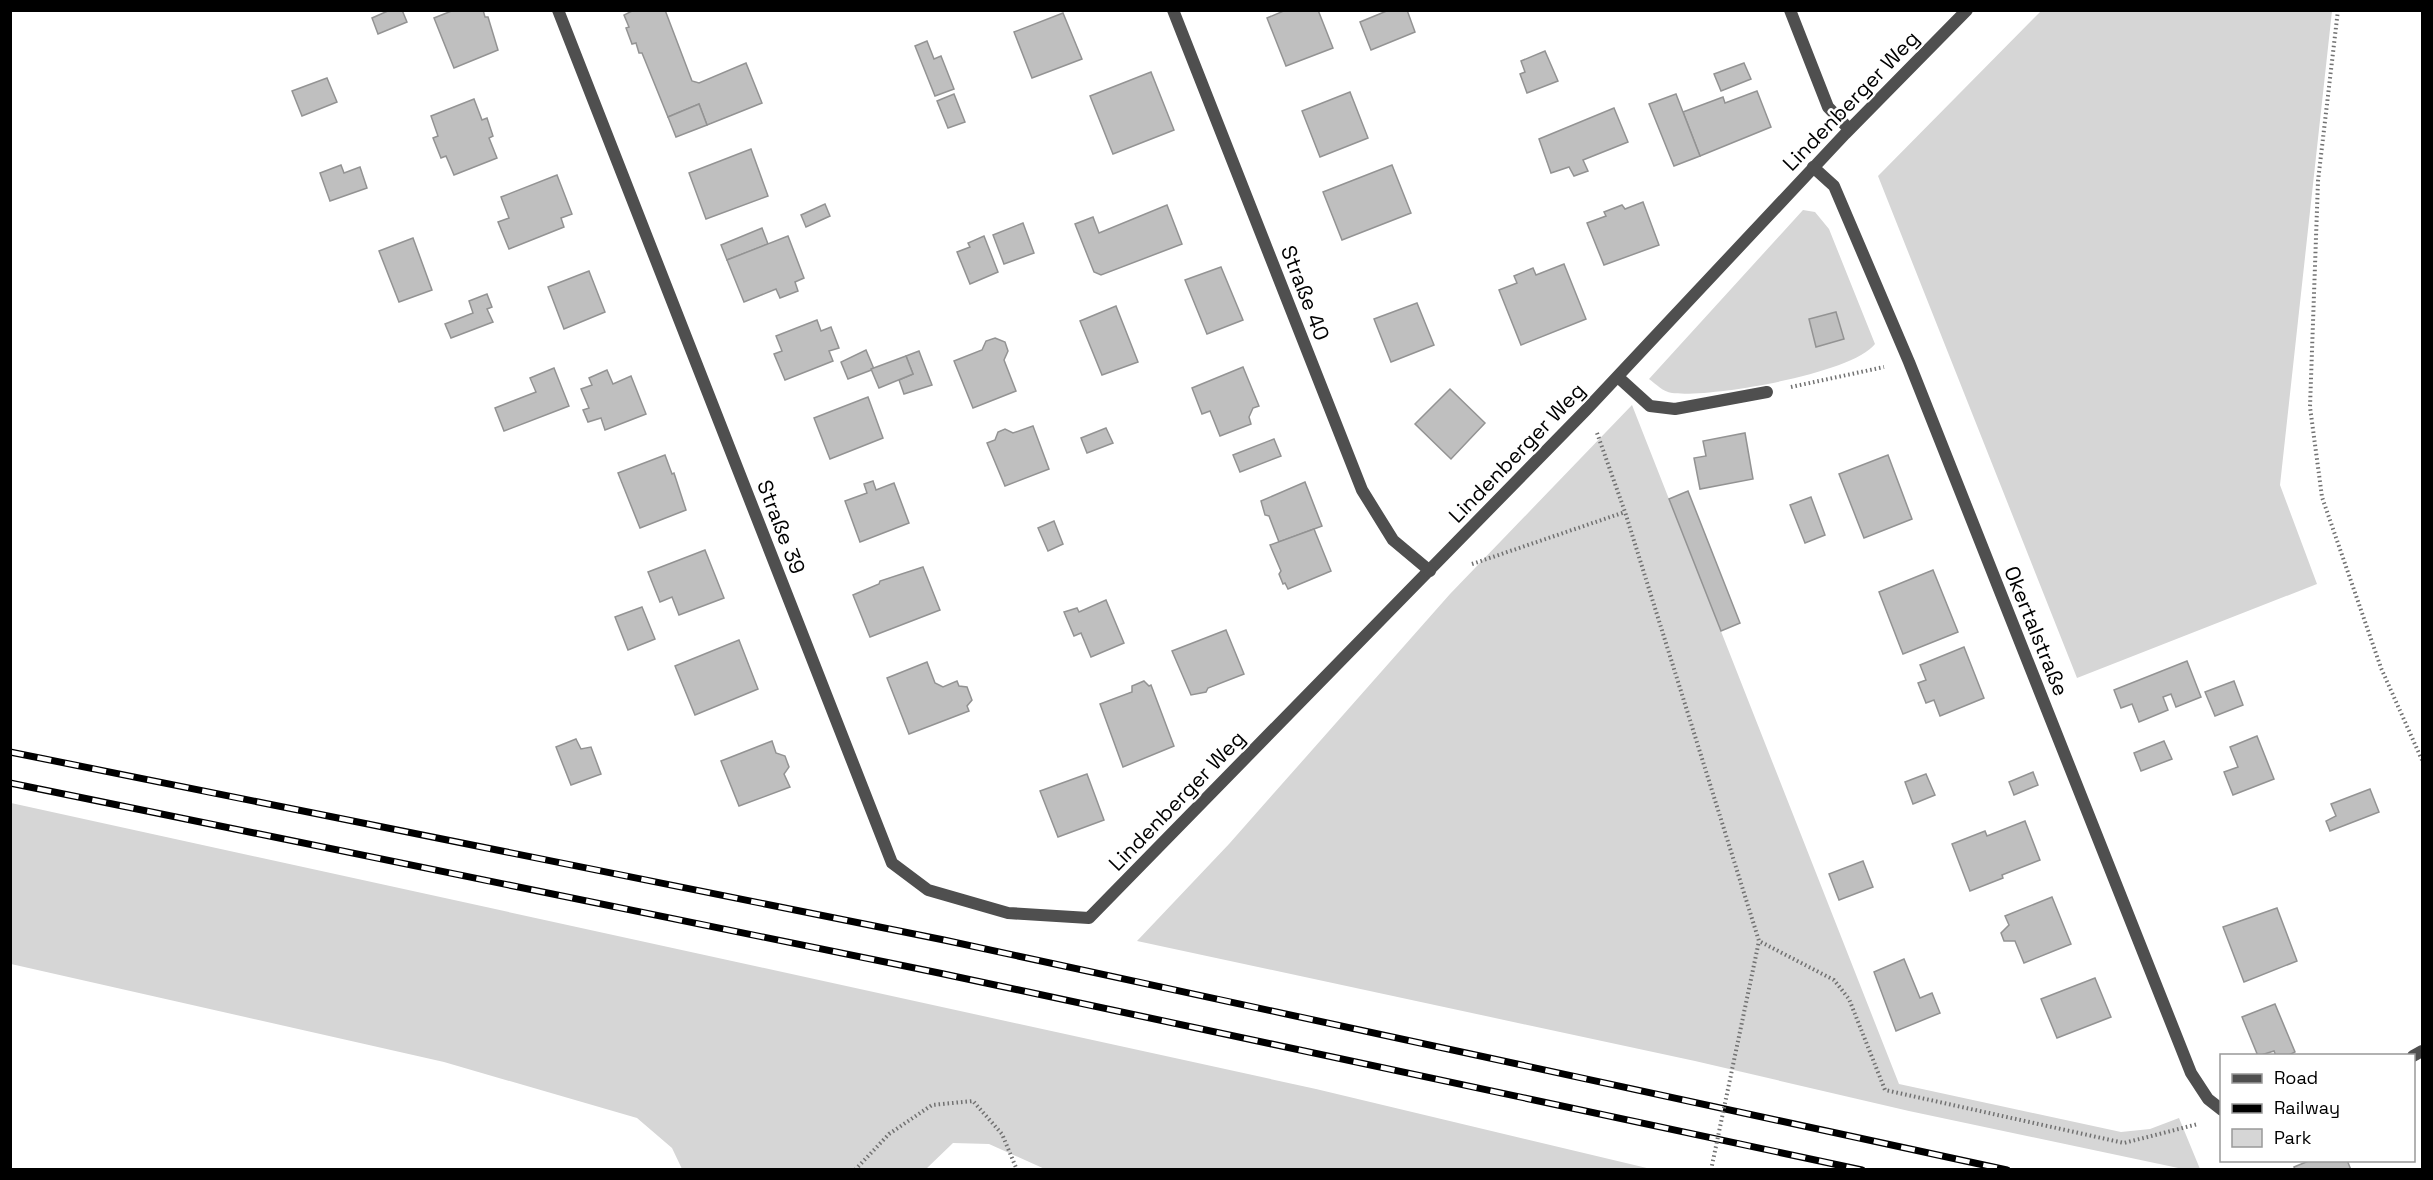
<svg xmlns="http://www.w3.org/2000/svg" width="2433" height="1180" viewBox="0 0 2433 1180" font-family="'Space Grotesk',sans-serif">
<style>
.green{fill:#d6d6d6}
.building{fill:#bfbfbf;stroke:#939393;stroke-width:1.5}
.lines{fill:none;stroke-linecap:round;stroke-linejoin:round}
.path{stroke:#717171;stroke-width:4;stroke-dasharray:1.5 3;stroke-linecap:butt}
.service{stroke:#4f4f4f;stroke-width:12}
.minor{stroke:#4f4f4f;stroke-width:12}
.rail-casing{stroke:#000;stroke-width:7}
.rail{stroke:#fff;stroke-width:4.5;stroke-dasharray:14;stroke-linecap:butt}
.path-bridge{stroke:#717171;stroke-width:4;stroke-dasharray:1.5 3;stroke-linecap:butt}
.labels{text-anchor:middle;stroke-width:5;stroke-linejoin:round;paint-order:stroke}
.street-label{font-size:21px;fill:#000;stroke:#fff}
</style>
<rect width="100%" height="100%" fill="#fff"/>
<g class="green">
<path d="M2041,11H2332L2280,485L2317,584L2077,678L1878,176Z"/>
<path d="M1803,210L1815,212L1829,229L1875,344C1852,374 1710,398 1672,393C1663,392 1656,384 1649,379Z"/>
<path d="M1632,405L1899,1084L2121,1132L2150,1129L2179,1118L2200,1169H2183L1909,1111L1695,1061L1137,941L1229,844L1450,594Z"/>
<path d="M11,803L1316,1089L1651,1169L1047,1170L989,1144L953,1143L926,1169H682L672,1148L637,1118L444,1062L11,964Z"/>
</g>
<g class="building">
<path d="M390,10H402L407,22L378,34L372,18Z"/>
<path d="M454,10H483L485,17H488L498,50L454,68L434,18Z"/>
<path d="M634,10H665L692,81L699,83L746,63L762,103L707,125L699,104L668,117L642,53H639L636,43L632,44L626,28L629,27L624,15Z"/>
<path d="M1286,10H1318L1333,48L1286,66L1267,18Z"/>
<path d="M1389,10H1407L1415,32L1371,50L1360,22Z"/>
<path d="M1063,13L1082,59L1032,78L1014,32Z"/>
<path d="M927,41L934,59L941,56L954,89L935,96L915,46Z"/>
<path d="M1545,51L1558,81L1527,93L1520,74L1525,72L1521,61Z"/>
<path d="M1744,63L1751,79L1721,91L1714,74Z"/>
<path d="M1151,72L1174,130L1113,154L1090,96Z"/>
<path d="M327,78L337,102L302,116L292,91Z"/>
<path d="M1757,91L1771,127L1700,156L1683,112L1723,97L1725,103Z"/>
<path d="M1350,92L1368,138L1320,157L1302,111Z"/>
<path d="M954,94L965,122L948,128L937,101Z"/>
<path d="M1676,94L1700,156L1674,166L1649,104Z"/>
<path d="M474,99L482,120L487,118L493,136L489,138L497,158L454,175L446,156L441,158L433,138L438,136L431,116Z"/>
<path d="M699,104L707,125L676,137L668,117Z"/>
<path d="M1614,108L1628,142L1583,160L1588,171L1574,176L1569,167L1551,173L1539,139Z"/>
<path d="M751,149L768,196L706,219L689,173Z"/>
<path d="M341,165L344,173L360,167L367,188L330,201L320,173Z"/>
<path d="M1392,165L1411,213L1342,240L1323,192Z"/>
<path d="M557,175L572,214L561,218L564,227L509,249L498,222L509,218L501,197Z"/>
<path d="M1643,202L1659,245L1604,265L1587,223L1606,216L1604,212L1622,205L1625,209Z"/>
<path d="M825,204L830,216L806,227L801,215Z"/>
<path d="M1167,205L1182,244L1101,275L1094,272L1075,224L1093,217L1099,233Z"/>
<path d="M1023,223L1034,253L1004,264L993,235Z"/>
<path d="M762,228L768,244L727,260L721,245Z"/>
<path d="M788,236L804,278L795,282L798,291L780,298L776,289L744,302L727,260Z"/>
<path d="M984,236L998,272L970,284L957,252L970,247L968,243Z"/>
<path d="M413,238L432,290L399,302L379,251Z"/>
<path d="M1564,264L1586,319L1521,345L1499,290L1517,283L1514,276L1533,268L1536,275Z"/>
<path d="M1221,267L1243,320L1207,334L1185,280Z"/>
<path d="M589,271L605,312L564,329L548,287Z"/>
<path d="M487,294L492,307L487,309L493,322L451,338L445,324L473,313L469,301Z"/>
<path d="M1417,303L1434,345L1391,362L1374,319Z"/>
<path d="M1116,306L1138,362L1102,375L1080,321Z"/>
<path d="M1836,312L1844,339L1816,347L1809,319Z"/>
<path d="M817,320L821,331L831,327L839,348L829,351L833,361L785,380L774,354L782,351L776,336Z"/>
<path d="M995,338L1005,342L1008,351L1004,360L1016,391L973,408L954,361L982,350L986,341Z"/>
<path d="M866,350L874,369L848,379L841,362Z"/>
<path d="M919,351L932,385L904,394L899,380L913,374L906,356Z"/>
<path d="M906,356L913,374L879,388L871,369Z"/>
<path d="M1243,367L1259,406L1253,408L1249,417L1251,424L1220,436L1210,411L1202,414L1192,388Z"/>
<path d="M554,368L569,406L504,431L495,408L536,392L530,378Z"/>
<path d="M607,370L613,384L631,376L646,414L605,430L601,418L588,422L583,410L589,408L581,389L592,385L589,378Z"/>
<path d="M1450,389L1485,423L1451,459L1415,424Z"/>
<path d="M868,397L883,438L830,459L814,418Z"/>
<path d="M1033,426L1049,469L1005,486L987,443L995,440L998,432L1005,429L1013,433Z"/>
<path d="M1106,428L1113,443L1087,453L1081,438Z"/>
<path d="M1745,433L1753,479L1700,489L1694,458L1706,456L1703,441Z"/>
<path d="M1274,439L1281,456L1240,472L1233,455Z"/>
<path d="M665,455L672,474L674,473L686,510L640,528L618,473Z"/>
<path d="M1888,455L1912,519L1864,538L1839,474Z"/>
<path d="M873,481L876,490L894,483L909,523L860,542L845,501L867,493L864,484Z"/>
<path d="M1305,482L1322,526L1279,542L1269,516L1265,515L1261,501Z"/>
<path d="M1688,491L1740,623L1721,631L1669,499Z"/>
<path d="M1811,497L1825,535L1805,543L1790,505Z"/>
<path d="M1054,521L1063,544L1048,551L1038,528Z"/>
<path d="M1314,529L1331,571L1288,589L1285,583L1283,584L1279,574L1281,571L1270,545Z"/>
<path d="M705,550L724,598L679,615L672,597L660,602L648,572Z"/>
<path d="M923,567L940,610L870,637L853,595L879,584L880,581Z"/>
<path d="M1933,570L1958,632L1903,654L1879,592Z"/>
<path d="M1106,600L1124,643L1091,657L1081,633L1074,636L1064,612L1077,608L1079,612Z"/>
<path d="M642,607L655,639L628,650L615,617Z"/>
<path d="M1226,630L1244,674L1208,688L1206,692L1191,695L1172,651Z"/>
<path d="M739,640L758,689L695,715L675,666Z"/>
<path d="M1964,647L1984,698L1940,716L1934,700L1926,703L1918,683L1926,680L1920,665Z"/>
<path d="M2187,661L2201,697L2176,707L2171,694L2163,697L2168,710L2139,722L2132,704L2121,708L2114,690Z"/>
<path d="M927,662L935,683L943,687L957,681L959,686L967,687L972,700L967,706L969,711L909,734L887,678Z"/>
<path d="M1144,681L1149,686L1151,685L1174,746L1123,767L1100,704L1132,692V686Z"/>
<path d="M2234,681L2243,705L2215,716L2205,692Z"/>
<path d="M2257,736L2274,779L2233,795L2224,772L2238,767L2230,747Z"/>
<path d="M576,739L581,749L591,747L601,774L571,785L556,747Z"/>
<path d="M772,741L776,753L785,756L789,767L784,774L790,787L739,806L721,761Z"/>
<path d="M2164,741L2172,759L2141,771L2134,753Z"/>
<path d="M2033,772L2038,785L2014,795L2009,782Z"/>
<path d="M1087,774L1104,820L1058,837L1040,791Z"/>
<path d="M1926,774L1935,795L1913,804L1905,782Z"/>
<path d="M2370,789L2379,812L2330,831L2326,821L2336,816L2331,804Z"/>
<path d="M2025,821L2040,860L2002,875L2003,878L1970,891L1952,844L1985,831L1987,836Z"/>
<path d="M1863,861L1873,887L1839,900L1829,874Z"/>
<path d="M2052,897L2071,944L2024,963L2015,941H2004L2001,933L2009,925L2005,916Z"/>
<path d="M2277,908L2297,961L2244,982L2223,927Z"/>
<path d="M1904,959L1920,998L1932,993L1940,1013L1896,1031L1874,972Z"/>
<path d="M2095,978L2111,1017L2057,1038L2041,999Z"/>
<path d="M2275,1004L2295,1052L2287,1056H2276L2274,1051L2258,1056L2242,1017Z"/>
<path d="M2311,1160H2347L2351,1170H2295L2294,1167Z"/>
</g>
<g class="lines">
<g class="path">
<path d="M2338,10L2318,181L2310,407L2322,497L2381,668L2422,760"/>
<path d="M1791,387L1884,367"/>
<path d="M1597,433L1625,512L1759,941L1834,980L1849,999L1885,1090L2124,1143L2198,1124"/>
<path d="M1472,564L1625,512"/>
<path d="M855,1170L889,1134L932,1105L973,1101L1002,1134L1017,1170"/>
</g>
<path class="service" d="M1618,377L1650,406L1675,409L1767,392"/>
<g class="minor">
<path d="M558,10L892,863L928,890L1008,913L1089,918L1586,410L1845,134L1967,10"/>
<path d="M1173,10L1362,490L1393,540L1430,571"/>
<path d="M1790,10L1828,107L1849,129"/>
<path d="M1813,167L1834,186L1909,362L2191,1073L2208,1099L2222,1110"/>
<path d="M2413,1056L2422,1051"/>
</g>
<defs>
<g id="rail">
<path d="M10,752L944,940L2007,1170"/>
<path d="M10,783L939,973L1862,1170"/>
</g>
</defs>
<use href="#rail" class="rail-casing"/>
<use href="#rail" class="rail"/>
<path class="path-bridge" d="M1711,1170L1759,941"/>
</g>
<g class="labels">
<g class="street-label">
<text transform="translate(1851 101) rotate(-46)" y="7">Lindenberger Weg</text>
<text transform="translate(1305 293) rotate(69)" y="7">Straße 40</text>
<text transform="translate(1517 453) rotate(-46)" y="7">Lindenberger Weg</text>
<text transform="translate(781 527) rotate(69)" y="7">Straße 39</text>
<text transform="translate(2036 631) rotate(68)" y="7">Okertalstraße</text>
<text transform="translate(1177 801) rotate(-46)" y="7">Lindenberger Weg</text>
</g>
</g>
<rect width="2433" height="1180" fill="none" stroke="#000000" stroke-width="24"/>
<rect x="2220" y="1054" width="195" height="108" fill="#ffffff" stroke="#999999" stroke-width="1.5"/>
<rect x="2232" y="1074" width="30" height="9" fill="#4f4f4f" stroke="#999999" stroke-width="1.5"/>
<text x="2274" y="1084" font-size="18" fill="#000000">Road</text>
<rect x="2232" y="1104" width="30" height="9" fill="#000000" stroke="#999999" stroke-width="1.5"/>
<text x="2274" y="1114" font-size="18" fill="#000000">Railway</text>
<rect x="2232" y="1129" width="30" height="18" fill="#d6d6d6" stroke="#999999" stroke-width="1.5"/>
<text x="2274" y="1144" font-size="18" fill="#000000">Park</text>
</svg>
